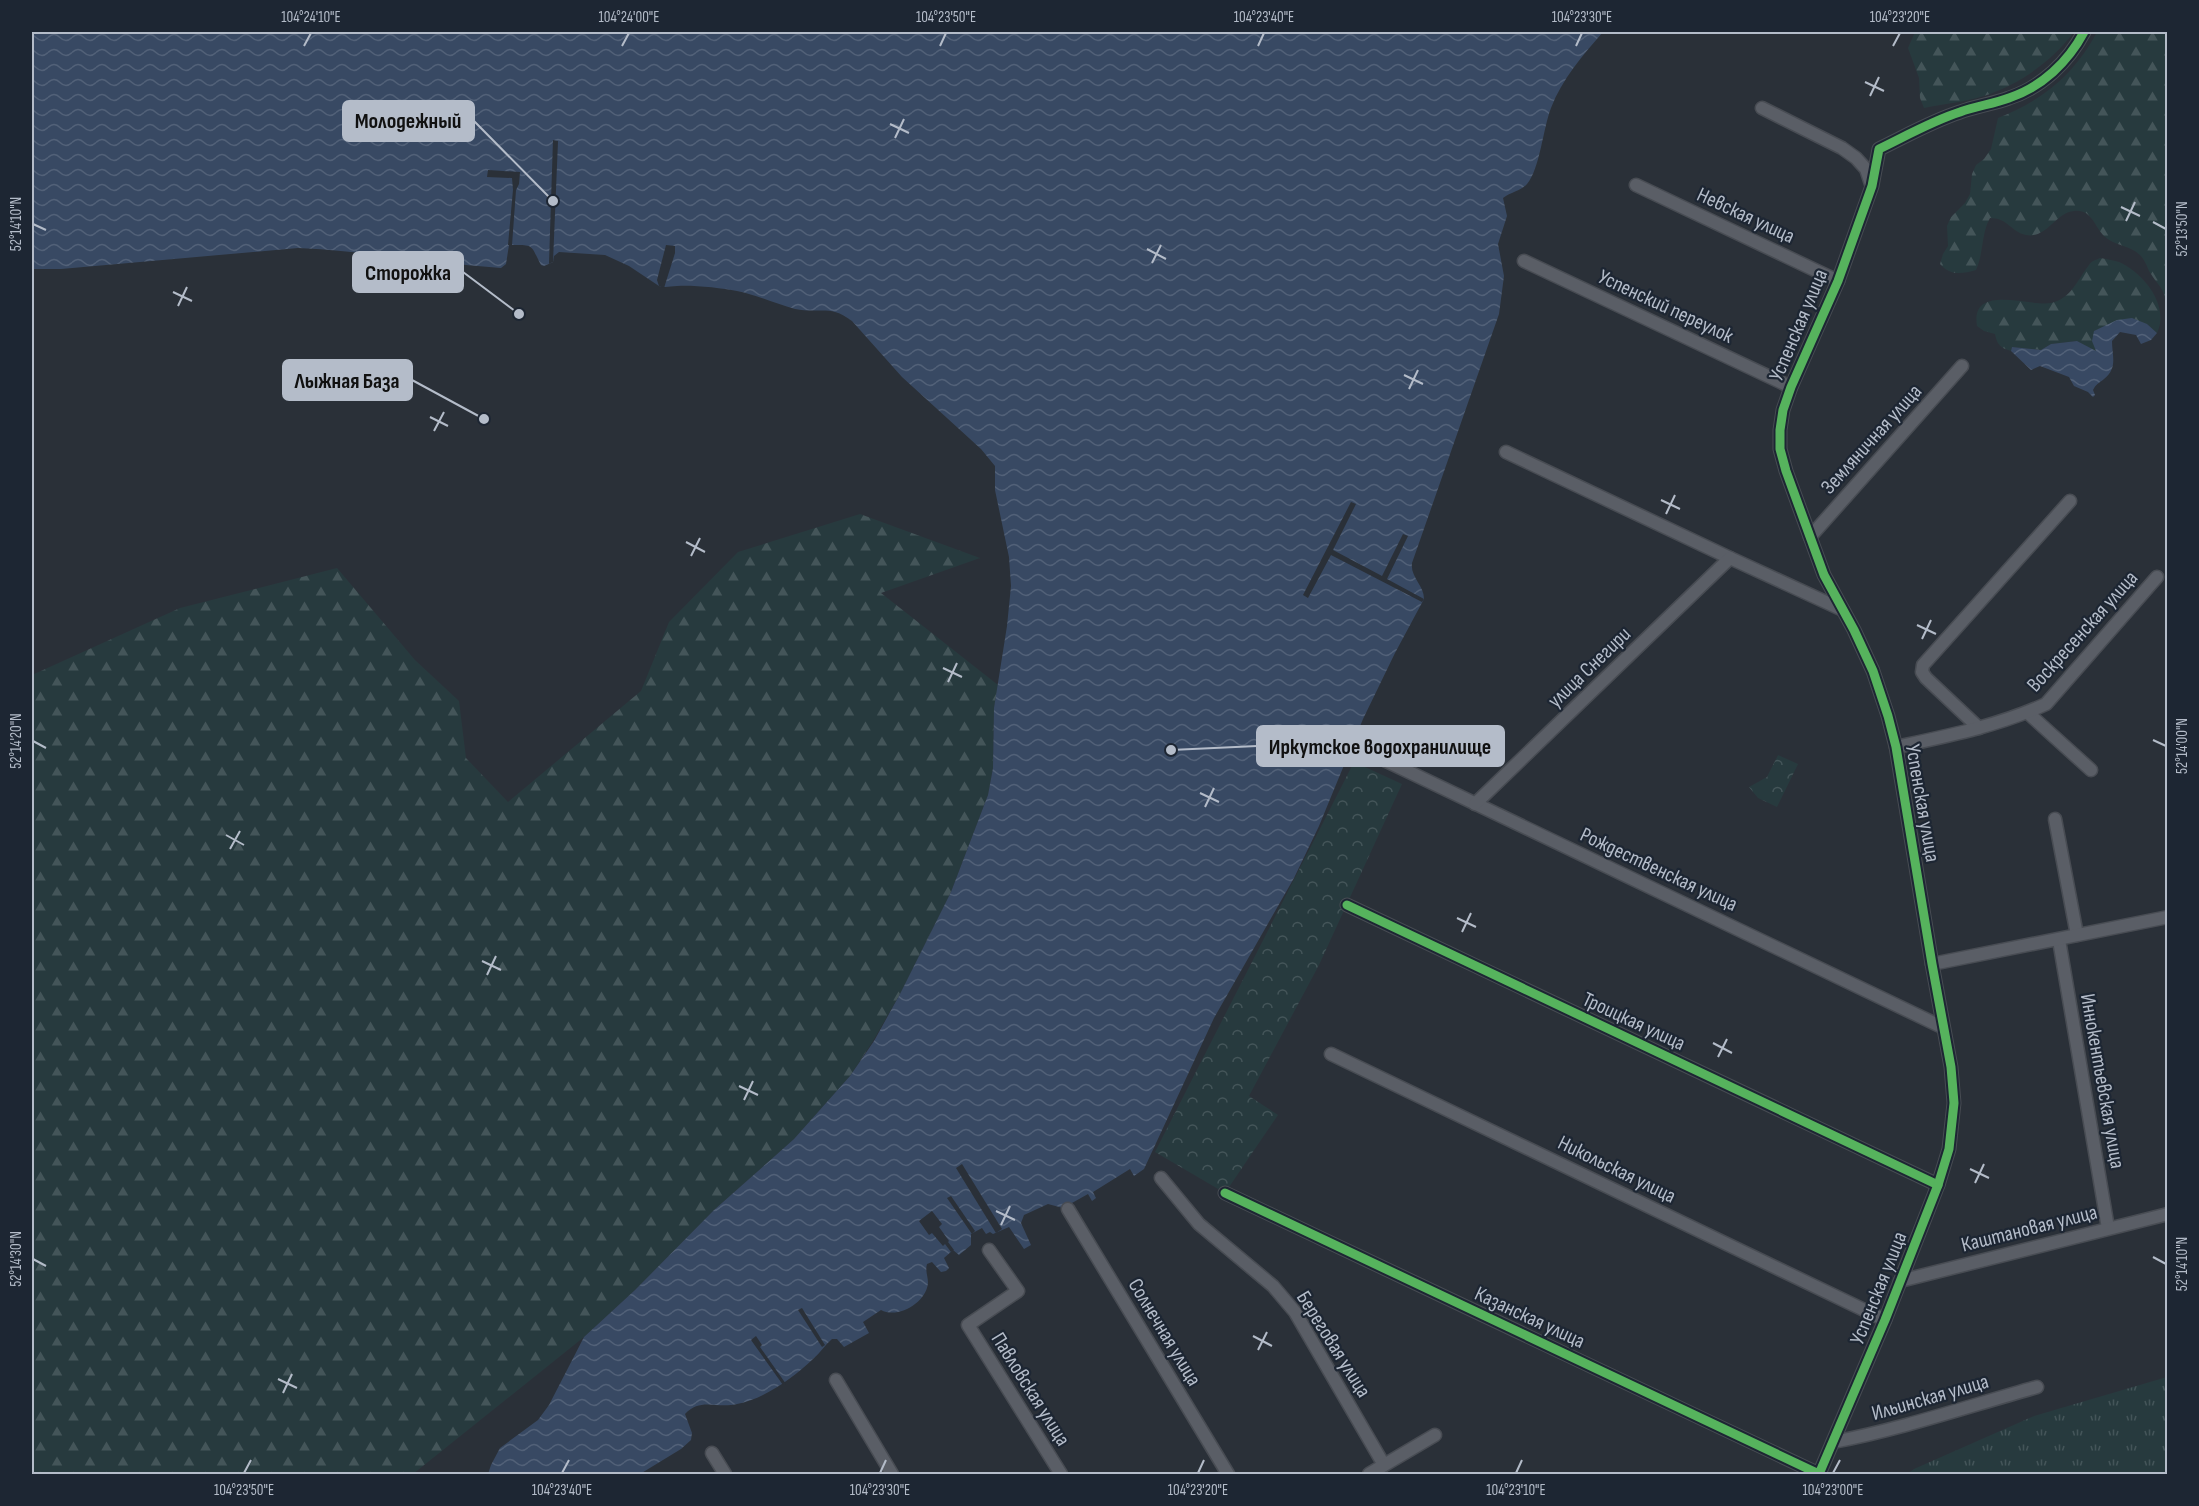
<svg xmlns="http://www.w3.org/2000/svg" width="2199" height="1506" viewBox="0 0 2199 1506" font-family="'Sofia Sans Condensed',sans-serif">
<style>
.grass{fill:url(#grass-tufts)}
.forest{fill:url(#forest-firs)}
.park{fill:url(#park-crowns)}
.water{fill:url(#water-waves)}
.pier{fill:#2a3038}
.lines{fill:none;stroke-linecap:round;stroke-linejoin:round}
.street-casing{stroke:#484c53;stroke-width:15}
.street{stroke:#5a5e66;stroke-width:12}
.cycleway-casing{stroke:#1d2633;stroke-width:13}
.cycleway{stroke:#56b35d;stroke-width:9}
.ticks{fill:none;stroke:#b4bcc9;stroke-width:2}
.labels{text-anchor:middle;stroke-width:4.5;stroke-linejoin:round;paint-order:stroke}
.street-label{font-size:21px;fill:#b4bcc9;stroke:#1d2633}
.leader{fill:none;stroke:#b4bcc9;stroke-width:2}
.callout-dot{fill:#b4bcc9;stroke:#1d2633;stroke-width:2}
.callout{fill:#b4bcc9;stroke:#b4bcc9;stroke-width:2}
.callout-label{font-size:22px;text-anchor:middle;font-weight:bold;fill:#111}
.neatline{fill:none;stroke:#b4bcc9;stroke-width:2}
.ticks-label{font-size:15px;text-anchor:middle;fill:#b4bcc9}
</style>
<defs>
<pattern id="grass-tufts" width="24" height="20" patternUnits="userSpaceOnUse" patternTransform="scale(1.5)"><rect width="24" height="20" fill="#273a3e"/><path d="M3 7l-1-3M5 7V3M7 7l1-3M15 17l-1-3M17 17v-4M19 17l1-3" fill="none" stroke="#445559"/></pattern>
<pattern id="forest-firs" width="22" height="20" patternUnits="userSpaceOnUse" patternTransform="scale(1.5)"><rect width="22" height="20" fill="#273a3e"/><path d="M5 1l3.5 6h-7zM16 11l3.5 6h-7z" fill="#445559"/></pattern>
<pattern id="park-crowns" width="20" height="18" patternUnits="userSpaceOnUse" patternTransform="scale(1.5)"><rect width="20" height="18" fill="#273a3e"/><path d="M2 6a3 3 0 1 1 6 0M12 15a3 3 0 1 1 6 0" fill="none" stroke="#445559"/></pattern>
<pattern id="water-waves" width="16" height="10" patternUnits="userSpaceOnUse" patternTransform="scale(1.5)"><rect width="16" height="10" fill="#384963"/><path d="M0 5q4-4 8 0t8 0" fill="none" stroke="#526178"/></pattern>
</defs>
<rect width="100%" height="100%" fill="#2a3038"/>
<path class="grass" d="M2167,1377V1474H1907L1914,1469L2034,1416Z"/>
<g class="forest">
<path d="M1915,32H2074C2051,62 2020,84 1984,96C1965,102 1943,104 1924,108L1920,98L1919,78L1908,48Z"/>
<path d="M2097,32H2167V312C2165,287 2161,290 2149,271C2147,266 2144,259 2140,255C2130,245 2114,246 2104,236C2094,226 2092,209 2074,211C2056,212 2047,239 2026,235C2011,232 2008,218 1990,218C1981,234 1984,252 1976,270C1962,274 1950,276 1940,264L1943,254L1948,246L1947,226L1951,217L1965,203L1970,194L1972,174L1976,165L1984,159L1991,149L1998,118C2043,100 2074,75 2097,32Z"/>
<path d="M2100,258C2106,259 2113,260 2119,262C2144,273 2170,306 2157,333L2147,324L2102,328L2094,331L2096,352L2077,341L2051,344L2041,350L2012,347L2011,351C2001,348 1997,345 1995,334L1984,331L1977,326C1970,283 2030,307 2051,303C2071,299 2078,279 2089,265C2091,261 2096,260 2100,258Z"/>
<path d="M860,514L980,558L881,593L998,685L994,708L993,768L988,795L951,892L900,994L873,1041L850,1076L794,1139L714,1210L635,1290L584,1337L413,1474H32V675L180,608L337,568L415,660L459,701L466,758L508,802L641,691L669,622L738,552Z"/>
</g>
<g class="park">
<path d="M1778,755L1798,764L1777,807L1758,798L1749,787L1767,777Z"/>
<path d="M1354,762L1402,784L1319,965L1249,1096L1278,1115L1225,1193L1155,1152Z"/>
</g>
<g class="water">
<path d="M32,32H1603C1583,55 1562,79 1551,108C1543,128 1540,169 1527,184C1521,191 1511,192 1503,198L1507,216L1498,244L1504,276L1499,314L1412,563C1410,577 1424,585 1424,599L1395,653L1363,719L1319,826L1294,878L1214,1018L1144,1169L1134,1176L1130,1169L1093,1192L1096,1198L1092,1201L1088,1194L1063,1208L1048,1204L1024,1215L1021,1223L1031,1245L1024,1249L1009,1227L993,1234L990,1232L986,1234L982,1228L971,1234V1245L959,1255L953,1250L944,1258L949,1268L946,1271L941,1272L932,1262L927,1264C925,1271 928,1276 928,1283C926,1303 898,1319 881,1310L863,1322L869,1333L844,1347L837,1339H832C825,1345 820,1353 813,1359C793,1378 764,1399 737,1404C716,1409 701,1397 685,1414L692,1433L691,1440L681,1449L640,1474H488L491,1465L500,1448L538,1420L549,1405L584,1337L635,1290L714,1210L794,1139L850,1076L874,1041L900,994L951,892L988,795L993,768L994,708L1007,626L1011,586L1009,557L995,490V466L981,449L902,377L852,321C830,304 820,314 795,309C776,304 757,295 737,291C721,288 694,285 677,286C670,286 666,288 659,286L629,266L605,255L559,252L554,256L553,262L544,266L541,265C530,244 535,245 509,245L506,264L501,268C433,263 366,251 298,248L61,269H32Z"/>
<path d="M2132,318L2147,324L2157,333L2151,340L2141,344L2136,335L2120,332L2112,341C2112,356 2118,368 2104,379C2099,383 2096,384 2093,390L2095,395L2093,397L2088,392L2074,386L2069,377L2040,366L2031,370L2011,351L2012,347L2041,350L2051,344L2077,341L2096,351L2092,341L2094,331L2117,320Z"/>
</g>
<g class="pier">
<path d="M553,140L558,141L553,262L549,264Z"/>
<path d="M488,170L520,172L519,184L516,190L512,245H508L513,190L512,178L487,177Z"/>
<path d="M666,245L675,246V253L664,288L659,286L657,280Z"/>
<path d="M1351,502L1356,504L1333,550L1382,576L1403,534L1408,536L1387,579L1424,599L1422,602L1331,555L1308,598L1303,595Z"/>
<path d="M962,1164L1002,1229L996,1233L956,1168Z"/>
<path d="M951,1196L975,1231L972,1234L947,1198Z"/>
<path d="M932,1211L942,1224L939,1227L949,1241L948,1242L954,1250L951,1252L945,1244L943,1246L932,1233L929,1235L919,1221Z"/>
<path d="M802,1308L825,1345L822,1347L798,1310Z"/>
<path d="M756,1336L762,1345L760,1347L786,1384L783,1385L751,1340Z"/>
</g>
<g class="lines">
<defs>
<g id="street">
<path d="M1762,108L1842,148L1856,158L1866,169L1871,184"/>
<path d="M1636,185L1838,281"/>
<path d="M1524,261L1791,387"/>
<path d="M1506,452L1730,558"/>
<path d="M1810,537L1962,366"/>
<path d="M2028,713L2091,770"/>
<path d="M1979,728L1926,678L1922,672L1923,665L2070,501"/>
<path d="M1896,747C1947,736 1998,726 2046,704L2157,577"/>
<path d="M1359,748L1942,1027"/>
<path d="M1475,804L1730,558L1843,610"/>
<path d="M2055,819L2077,935"/>
<path d="M1347,905L1938,1185"/>
<path d="M2059,940L2108,1228"/>
<path d="M1932,964L2168,917"/>
<path d="M1331,1054L1885,1320"/>
<path d="M1161,1178L1199,1224L1273,1286L1295,1312L1384,1465"/>
<path d="M1225,1193L1819,1474L1885,1320L1938,1185L1949,1149L1954,1103L1951,1067L1932,964L1896,747L1888,716L1873,671L1854,630L1824,575L1786,471L1780,449V430L1783,410L1791,387L1838,281L1872,186L1879,149C1906,136 1932,121 1960,112C1976,106 1993,104 2009,98C2042,87 2068,62 2084,32"/>
<path d="M1068,1209L1228,1474"/>
<path d="M989,1250L1018,1291L968,1325L1061,1474"/>
<path d="M1900,1281L2168,1214"/>
<path d="M836,1380L892,1474"/>
<path d="M1833,1442C1902,1429 1969,1406 2037,1387"/>
<path d="M712,1453L725,1474"/>
<path d="M1369,1474L1435,1435"/>
</g>
</defs>
<use href="#street" class="street-casing"/>
<use href="#street" class="street"/>
<defs>
<g id="cycleway">
<path d="M1347,905L1938,1185"/>
<path d="M1225,1193L1819,1474L1885,1320L1938,1185L1949,1149L1954,1103L1951,1067L1932,964L1896,747L1888,716L1873,671L1854,630L1824,575L1786,471L1780,449V430L1783,410L1791,387L1838,281L1872,186L1879,149C1906,136 1932,121 1960,112C1976,106 1993,104 2009,98C2042,87 2068,62 2084,32"/>
</g>
</defs>
<use href="#cycleway" class="cycleway-casing"/>
<use href="#cycleway" class="cycleway"/>
</g>
<path class="ticks" d="M304,46L311,33M622,46L629,33M940,46L946,33M1258,46L1264,33M1576,46L1582,33M1893,46L1900,33M1865,82L1884,91M1870,96L1879,77M890,124L909,133M895,138L904,119M2121,207L2140,216M2126,221L2135,202M2153,222L2166,229M33,224L46,230M1147,249L1166,259M1152,263L1161,245M173,292L192,301M178,306L187,287M1404,375L1423,384M1409,389L1418,370M430,417L448,426M434,431L444,412M1661,500L1680,509M1666,514L1675,495M686,542L705,552M691,556L700,538M1917,625L1936,634M1922,639L1931,620M943,668L962,677M948,682L957,663M2153,740L2166,746M33,741L46,748M1200,793L1219,802M1205,807L1214,788M226,835L244,845M230,849L240,831M1457,918L1476,927M1462,932L1471,913M482,961L501,970M487,975L496,956M1713,1043L1732,1053M1718,1057L1727,1039M739,1086L758,1095M744,1100L753,1081M1970,1169L1989,1178M1975,1183L1984,1164M996,1211L1015,1220M1001,1225L1010,1206M2153,1257L2166,1264M33,1259L46,1266M1253,1336L1272,1346M1258,1350L1267,1332M278,1379L297,1388M283,1393L292,1374M244,1473L251,1460M562,1473L569,1460M880,1473L886,1460M1198,1473L1204,1460M1516,1473L1522,1460M1833,1473L1840,1460"/>
<g class="labels">
<g class="street-label">
<text transform="translate(1746 215) rotate(25)" y="7">Невская улица</text>
<text transform="translate(1666 306) rotate(25)" y="7">Успенский переулок</text>
<text transform="translate(1798 325) rotate(-67)" y="7">Успенская улица</text>
<text transform="translate(1871 439) rotate(-48)" y="7">Земляничная улица</text>
<text transform="translate(2082 631) rotate(-48)" y="7">Воскресенская улица</text>
<text transform="translate(1589 667) rotate(-44)" y="7">улица Снегири</text>
<text transform="translate(1923 803) rotate(80)" y="7">Успенская улица</text>
<text transform="translate(1659 869) rotate(25)" y="7">Рождественская улица</text>
<text transform="translate(1634 1021) rotate(25)" y="7">Троицкая улица</text>
<text transform="translate(2103 1081) rotate(80)" y="7">Иннокентьевская улица</text>
<text transform="translate(1617 1169) rotate(26)" y="7">Никольская улица</text>
<text transform="translate(2029 1228) rotate(-14)" y="7">Каштановая улица</text>
<text transform="translate(1878 1288) rotate(-68)" y="7">Успенская улица</text>
<text transform="translate(1530 1317) rotate(25)" y="7">Казанская улица</text>
<text transform="translate(1165 1332) rotate(59)" y="7">Солнечная улица</text>
<text transform="translate(1334 1344) rotate(58)" y="7">Береговая улица</text>
<text transform="translate(1031 1389) rotate(58)" y="7">Павловская улица</text>
<text transform="translate(1930 1397) rotate(-16)" y="7">Ильинская улица</text>
</g>
</g>
<path class="leader" d="M553 201L474 121M519 314L463 272M484 419L412 380M1171 750L1257 746"/>
<g class="callout-dot">
<circle cx="553" cy="201" r="6"/>
<circle cx="519" cy="314" r="6"/>
<circle cx="484" cy="419" r="6"/>
<circle cx="1171" cy="750" r="6"/>
</g>
<g class="callout">
<rect x="343" y="101" width="131" height="40" rx="6"/>
<rect x="353" y="252" width="110" height="40" rx="6"/>
<rect x="283" y="360" width="129" height="40" rx="6"/>
<rect x="1257" y="726" width="247" height="40" rx="6"/>
</g>
<g class="callout-label">
<text x="408" y="128">Молодежный</text>
<text x="408" y="280">Сторожка</text>
<text x="347" y="388">Лыжная База</text>
<text x="1380" y="754">Иркутское водохранилище</text>
</g>
<rect width="2199" height="1506" fill="none" stroke="#1d2633" stroke-width="66"/>
<rect x="33" y="33" width="2133" height="1440" class="neatline"/>
<g class="ticks-label">
<text x="311" y="22">104°24'10"E</text>
<text x="629" y="22">104°24'00"E</text>
<text x="946" y="22">104°23'50"E</text>
<text x="1264" y="22">104°23'40"E</text>
<text x="1582" y="22">104°23'30"E</text>
<text x="1900" y="22">104°23'20"E</text>
<text transform="translate(16 224) rotate(-90)" y="5">52°14'10"N</text>
<text transform="translate(2182 229) rotate(-90)" y="5">52°13'50"N</text>
<text transform="translate(16 741) rotate(-90)" y="5">52°14'20"N</text>
<text transform="translate(2182 746) rotate(-90)" y="5">52°14'00"N</text>
<text transform="translate(16 1259) rotate(-90)" y="5">52°14'30"N</text>
<text transform="translate(2182 1264) rotate(-90)" y="5">52°14'10"N</text>
<text x="244" y="1495">104°23'50"E</text>
<text x="562" y="1495">104°23'40"E</text>
<text x="880" y="1495">104°23'30"E</text>
<text x="1198" y="1495">104°23'20"E</text>
<text x="1516" y="1495">104°23'10"E</text>
<text x="1833" y="1495">104°23'00"E</text>
</g>
</svg>
